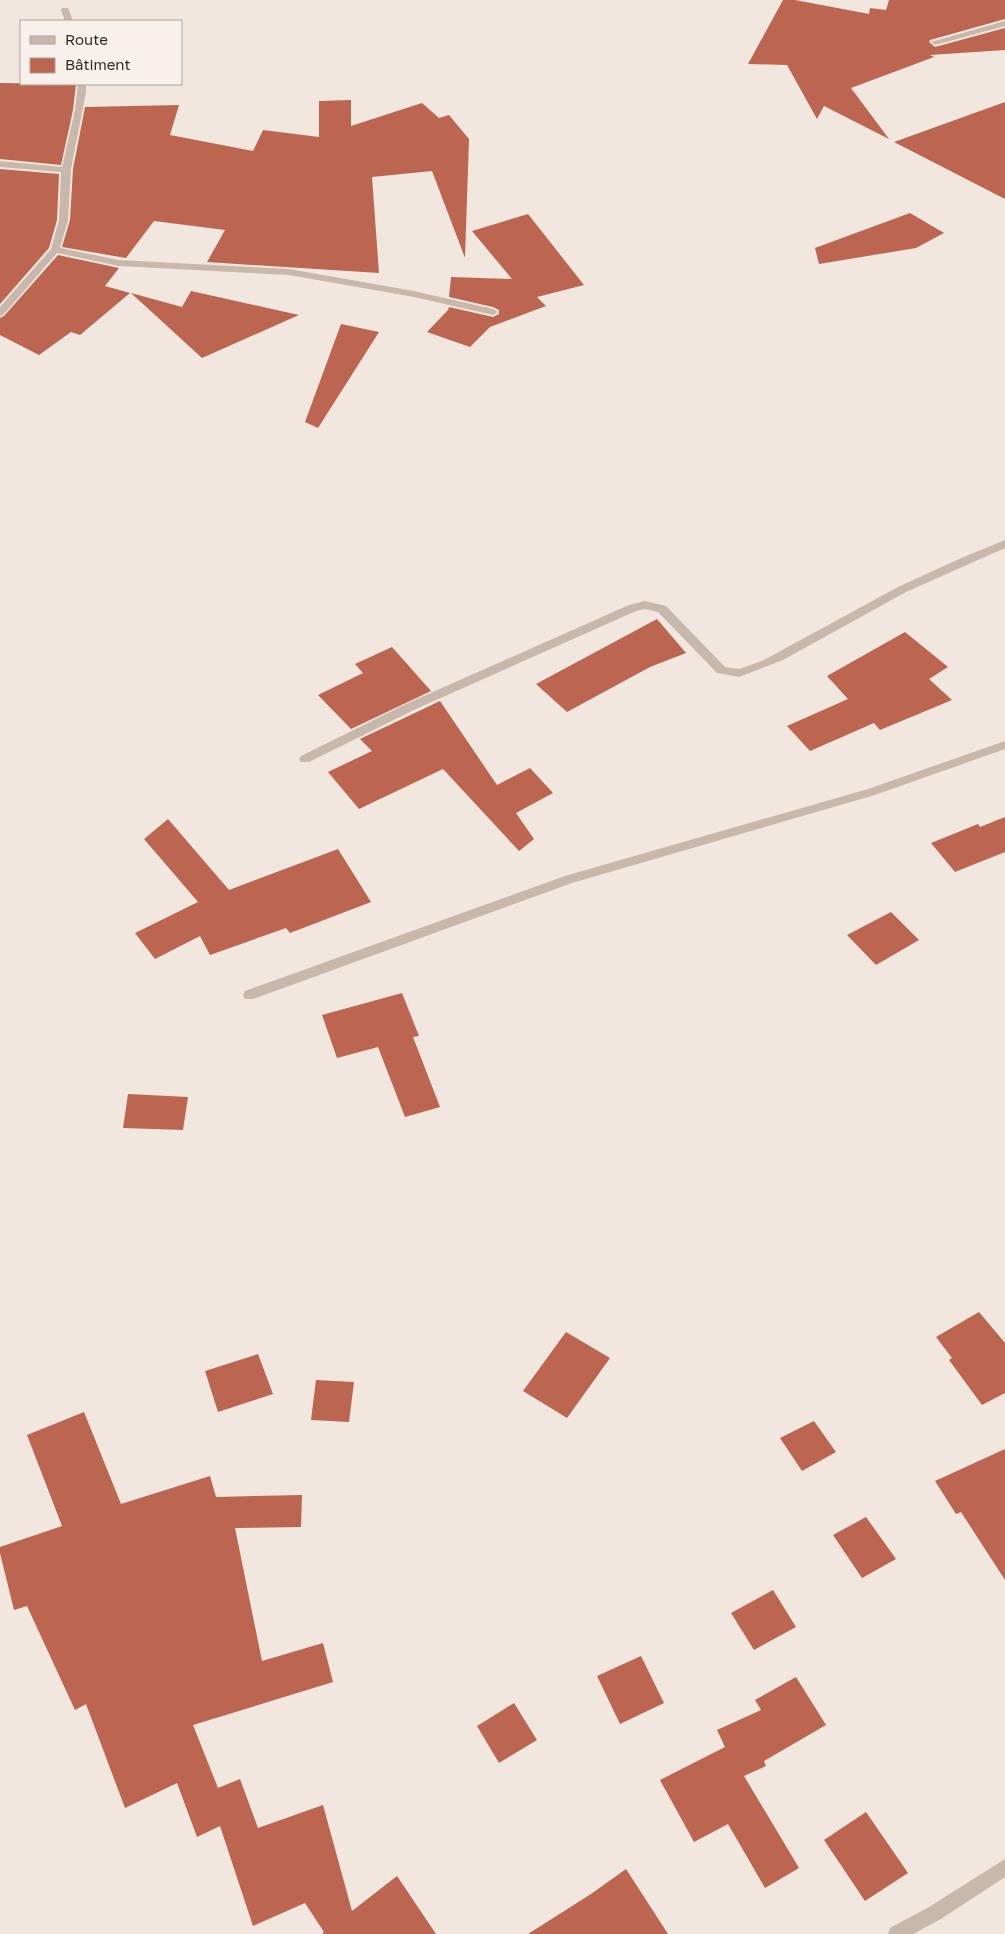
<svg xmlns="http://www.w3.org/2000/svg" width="1005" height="1934" viewBox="0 0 1005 1934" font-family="'Golos Text',sans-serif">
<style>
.building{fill:#bc6551}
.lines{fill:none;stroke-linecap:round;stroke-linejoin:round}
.street{fill:#c8b7ab;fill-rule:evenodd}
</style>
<rect width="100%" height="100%" fill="#f1e7de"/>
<g class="building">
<path d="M783,0H795L869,14L870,8L886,10L889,0H1005V19L930,40L929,42L935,47L1005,28V50L930,55L934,57L851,88L889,139L824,106L817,119L787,65L748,64Z"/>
<path d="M0,83L76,84L73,110L61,165L0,159Z"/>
<path d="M351,100V126L422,103L439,118L449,115L469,139L465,258L432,171L372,177L379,273L207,262L225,230L154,221L126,258L62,247L70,220L73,169L85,107L179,105L170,135L253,151L263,130L319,137V101Z"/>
<path d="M1005,102V199L894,142Z"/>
<path d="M0,169L59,174L57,220L49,248L0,304Z"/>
<path d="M910,213L944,233L916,248L819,264L815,248Z"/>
<path d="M528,214L584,285L537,297L546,306L490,327L470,347L427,332L448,310L449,307L493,317L499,314V310L493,307L449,297L451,277L512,279L472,231Z"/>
<path d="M58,255L119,268L105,286L130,293L80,335L71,332L39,355L0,335V318L4,316Z"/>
<path d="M191,291L299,315L202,358L131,293L182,307Z"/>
<path d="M341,324L379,332L318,428L305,422Z"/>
<path d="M657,619L686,653L650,667L567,712L536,684Z"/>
<path d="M905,632L948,667L929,679L952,700L880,730L874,723L810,751L787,726L848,699L827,676Z"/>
<path d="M392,647L431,691L351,729L318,695L363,673L355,664Z"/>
<path d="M440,701L497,785L530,768L553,793L516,813L534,839L519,851L443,769L359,809L328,772L372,751L360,739Z"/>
<path d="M1005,817V852L955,872L931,843L978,824L980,827Z"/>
<path d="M168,819L229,890L338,849L371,902L290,933L286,928L210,955L200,936L155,959L135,933L198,902L144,839Z"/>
<path d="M891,912L919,940L876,965L847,935Z"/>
<path d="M402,993L419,1036L413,1037L440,1107L405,1117L378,1047L337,1058L322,1015Z"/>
<path d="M128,1094L188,1097L183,1130L123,1128Z"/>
<path d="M979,1312L1005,1343V1393L982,1405L949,1360L952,1358L936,1337Z"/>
<path d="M566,1332L610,1358L567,1418L523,1391Z"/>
<path d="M258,1354L273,1394L218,1412L205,1371Z"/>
<path d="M316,1380L354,1382L349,1422L311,1420Z"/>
<path d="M84,1412L121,1504L210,1476L216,1497L302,1495L301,1527L235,1528L262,1661L323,1643L333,1682L193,1725L218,1788L240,1779L258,1828L323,1805L352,1911L397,1876L436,1934H322L324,1932L305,1903L253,1926L220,1826L197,1837L177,1783L125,1808L86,1704L75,1710L27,1606L14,1610L0,1553V1547L62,1526L27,1435Z"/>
<path d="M814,1421L836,1452L802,1471L780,1438Z"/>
<path d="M1005,1449V1580L961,1512L956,1514L935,1481Z"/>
<path d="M866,1517L896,1559L862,1578L833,1535Z"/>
<path d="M773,1590L796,1627L754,1650L731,1613Z"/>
<path d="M641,1656L664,1703L620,1724L597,1676Z"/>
<path d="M796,1677L826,1725L764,1761L766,1766L744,1776L799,1868L765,1888L728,1824L694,1842L660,1780L725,1747L717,1730L761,1710L755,1700Z"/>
<path d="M514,1703L537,1740L499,1763L477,1726Z"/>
<path d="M866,1812L908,1873L865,1901L824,1840Z"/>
<path d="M626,1869L668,1934H528L591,1894Z"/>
</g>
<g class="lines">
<g class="street">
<path d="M62,8H68L73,21H65L61,10Z"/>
<path d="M1005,21V26L935,45L931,42Z"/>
<path d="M78,84H86V92L71,169L68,220L60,248L119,260L289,269L414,291L493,309L498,312L493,315L414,297L289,275L119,266L57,253L3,315L0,316V307L51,249L59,220L61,172L0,167V161L62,167L75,110Z"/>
<path d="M1005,540V548L906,592L783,660L739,677L717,673L658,612L645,609L636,611L416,709L309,762H301L299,759L301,756L408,703L629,605L645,601L666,606L725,667L739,669L762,661L898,587L959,559Z"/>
<path d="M1005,741V749L875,795L572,883L253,999H245L243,995L245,991L565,876L868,789Z"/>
<path d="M1005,1859V1877L941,1919L913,1934H888L890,1928L929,1907Z"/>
</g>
</g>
<rect x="20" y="20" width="162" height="65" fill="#f8f1eb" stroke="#aaa39e"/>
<rect x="30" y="36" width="25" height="8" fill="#c8b7ab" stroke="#aaa39e"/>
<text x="65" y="45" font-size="15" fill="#362d2a">Route</text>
<rect x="30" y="58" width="25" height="15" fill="#bc6551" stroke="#aaa39e"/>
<text x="65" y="70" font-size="15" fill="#362d2a">Bâtiment</text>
</svg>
